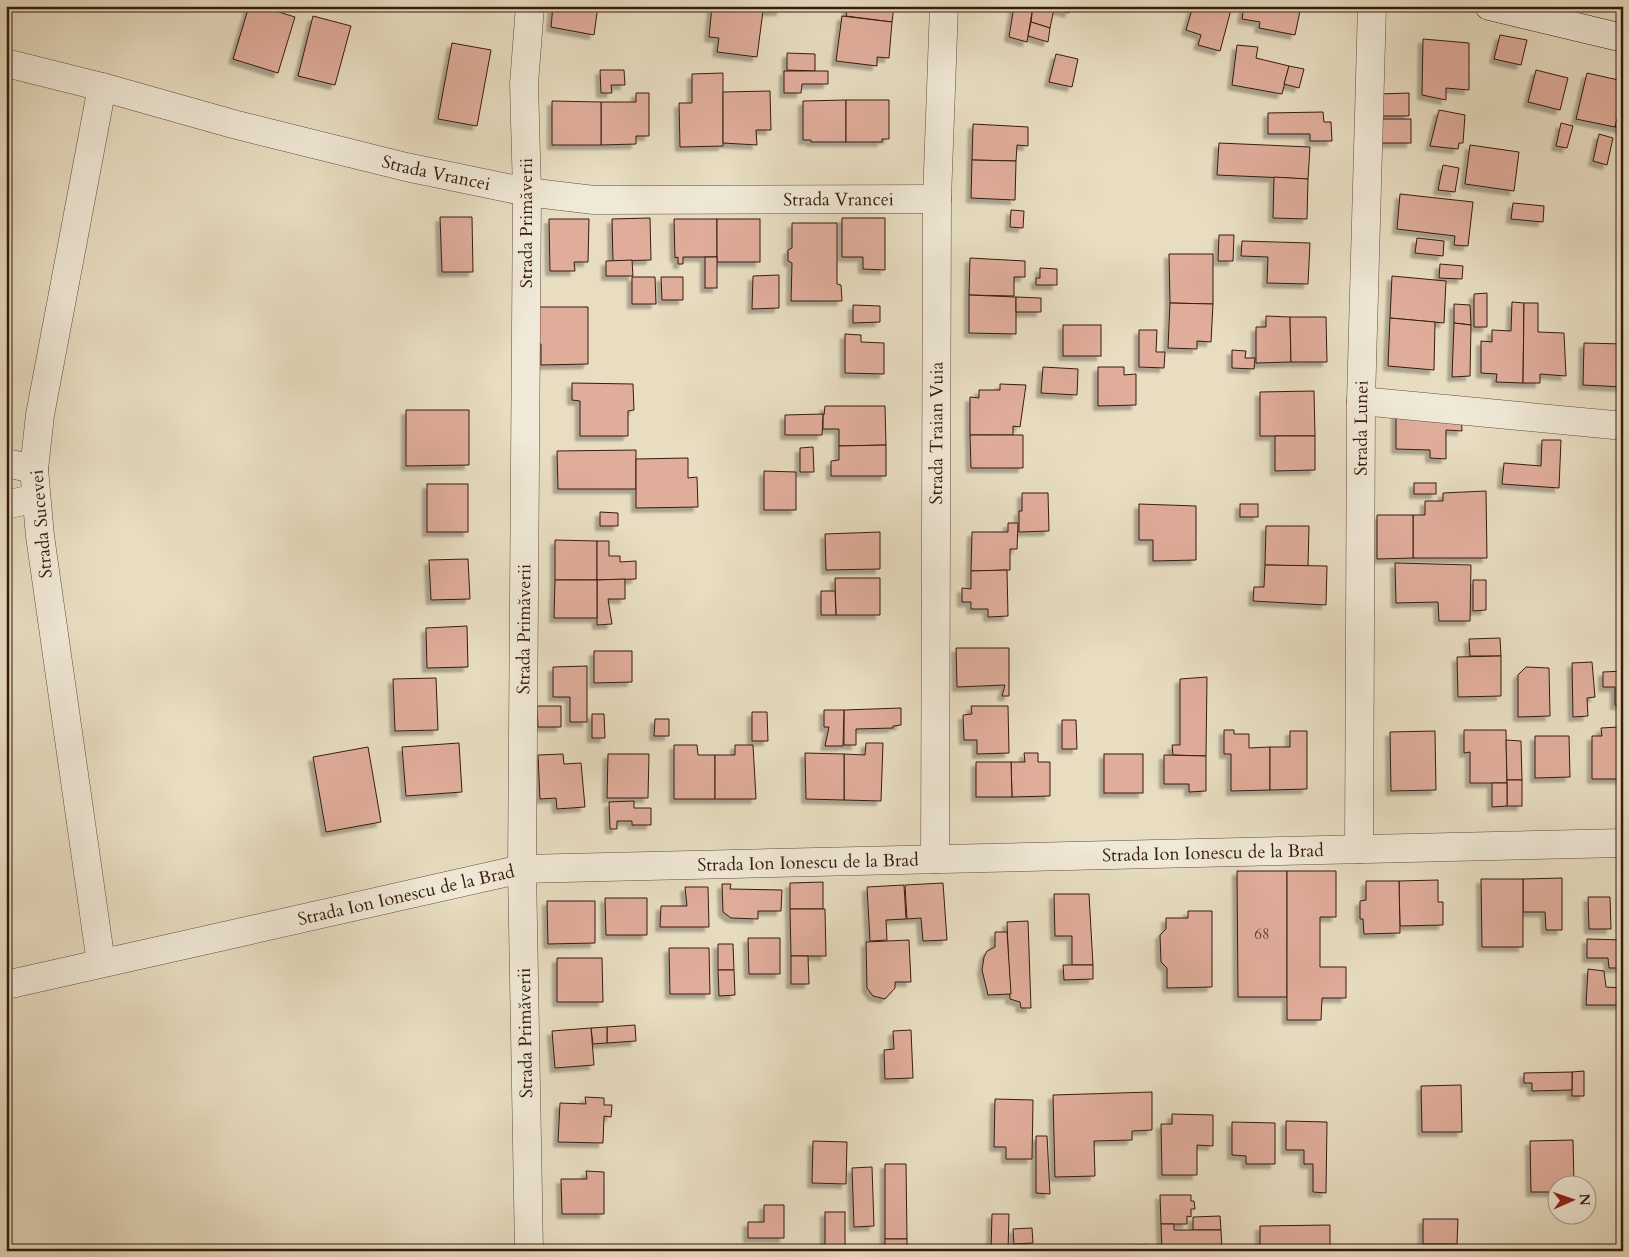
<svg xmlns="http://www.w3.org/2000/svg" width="1629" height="1257" viewBox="0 0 1629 1257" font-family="Cardo,serif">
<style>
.building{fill:#e0ad9b;stroke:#371a0f;filter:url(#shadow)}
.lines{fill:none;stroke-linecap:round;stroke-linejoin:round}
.street-casing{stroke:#634b3c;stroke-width:29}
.secondary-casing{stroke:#371a0f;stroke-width:29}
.street{stroke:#f0e9d7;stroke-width:28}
.secondary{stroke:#f0e9d7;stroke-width:28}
.labels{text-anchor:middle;stroke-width:4.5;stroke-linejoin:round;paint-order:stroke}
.number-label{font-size:15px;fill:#613f32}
.street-label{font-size:18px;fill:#371a0f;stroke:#f0e9d7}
</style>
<defs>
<filter id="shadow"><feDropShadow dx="-4.5" dy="4.5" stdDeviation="1" flood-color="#0004"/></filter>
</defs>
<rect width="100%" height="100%" fill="#e8ddc1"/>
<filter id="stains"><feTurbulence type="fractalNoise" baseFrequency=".004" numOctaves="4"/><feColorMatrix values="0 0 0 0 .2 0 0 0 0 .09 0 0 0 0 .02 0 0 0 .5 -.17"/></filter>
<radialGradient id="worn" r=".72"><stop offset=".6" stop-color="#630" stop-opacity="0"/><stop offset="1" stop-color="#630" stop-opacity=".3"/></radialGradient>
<g class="building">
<path d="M249,6H259L295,17L278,73L233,59Z"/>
<path d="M553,6H598L594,35L551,27Z"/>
<path d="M712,6H735L763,11L757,57L717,52L719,38L709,37Z"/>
<rect x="767" y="6" width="14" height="5"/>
<path d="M848,6H894L892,22L846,16Z"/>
<path d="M1014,6H1033L1027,42L1009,37Z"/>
<path d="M1033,6H1071L1069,13L1054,9L1050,28L1031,22Z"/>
<path d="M1193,6H1232L1220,51L1198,45L1201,35L1186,30Z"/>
<path d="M1244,6H1301L1295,35L1259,28L1260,22L1242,19Z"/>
<path d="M313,16L351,26L335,85L298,76Z"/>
<path d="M842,16L892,22L889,58L877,57V66L836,61Z"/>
<path d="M1031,22L1050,28L1048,42L1028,36Z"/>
<path d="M1500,35L1527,40L1521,65L1494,59Z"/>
<path d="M1423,39L1469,43V90L1446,88V100L1422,95Z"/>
<path d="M452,43L491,50L477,126L438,119Z"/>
<path d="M1237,45L1258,47L1256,58L1289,66L1282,94L1232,85Z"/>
<path d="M787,53L815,54V71L787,70Z"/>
<path d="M1056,54L1078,59L1072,87L1049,82Z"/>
<path d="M1289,66L1304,69L1299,88L1284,84Z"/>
<path d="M600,70H624L625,85H611L612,93H601Z"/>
<path d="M1536,70L1568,78L1560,110L1528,102Z"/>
<path d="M784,71H828V84H802L801,93H784Z"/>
<path d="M723,73V146L680,147L679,103H692V74Z"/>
<path d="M1587,73L1623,81V96L1615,127L1576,119Z"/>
<path d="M770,91L771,130H756L757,145L723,143V92Z"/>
<path d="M636,93H649V136H636V144L601,145V102H636Z"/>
<path d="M1409,93V116H1378V94Z"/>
<path d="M1623,96V129L1615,127Z"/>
<path d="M846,100V142H811V140H803V101Z"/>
<path d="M846,100H889V139H882V142H846Z"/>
<path d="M552,101L601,102V145H552Z"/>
<path d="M1439,110L1465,115L1463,143H1459L1458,149L1430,146Z"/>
<path d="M1323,112L1324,122H1331L1332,141H1310V134H1268V113Z"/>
<rect x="1379" y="119" width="32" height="24"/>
<path d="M1561,123L1573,126L1567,148L1556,146Z"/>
<path d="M973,124L1028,127V146L1017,145L1016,161L972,160Z"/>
<path d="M1599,134L1613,138L1607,165L1593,161Z"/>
<path d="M1219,143L1310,147L1308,179L1217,175Z"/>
<path d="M1470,145L1519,152L1514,191L1465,184Z"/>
<path d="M972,160L1016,161L1015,200L971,198Z"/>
<path d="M1443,165L1459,168L1455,192L1438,190Z"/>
<path d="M1274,177L1308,179L1307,219L1273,218Z"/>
<path d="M1400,194L1473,202L1468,246L1454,245L1455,236L1397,229Z"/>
<path d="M1513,203L1544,206L1543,222L1511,219Z"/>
<path d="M1011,210L1024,211L1023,228L1010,227Z"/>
<path d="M440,217H472L473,272H442Z"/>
<path d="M650,218L651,260L613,261L612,219Z"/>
<path d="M842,218H885V270L863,269V257H842Z"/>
<path d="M549,219H589L588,262H574L575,271H550Z"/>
<path d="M674,219H717V257H683V264H678V257L675,258Z"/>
<rect x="717" y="219" width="43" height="43"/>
<path d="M792,223H837V284L841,285L842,301H791L792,263L788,261V250L792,248Z"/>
<path d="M1219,235H1234L1233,261H1218Z"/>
<path d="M1417,238L1444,241L1443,256L1415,253Z"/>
<path d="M1242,241L1310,243L1308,284L1267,283L1268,257L1241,256Z"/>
<path d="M1169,254H1213V304L1170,303Z"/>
<rect x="705" y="257" width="12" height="31"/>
<path d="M970,258L1025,261V277H1014V296L969,295Z"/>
<path d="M632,260L633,276H606V261Z"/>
<path d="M1440,264L1463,266L1462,279L1439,278Z"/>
<path d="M1040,268L1057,269V285H1036V278H1040Z"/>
<path d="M779,275V308L752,309L753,276Z"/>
<path d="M1392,276L1446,281L1444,323L1390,318Z"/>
<path d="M632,277H655L656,304H632Z"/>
<path d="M661,277H683V300H662Z"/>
<path d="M1487,293V327H1474V294Z"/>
<path d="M969,295L1016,297V334L969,333Z"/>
<path d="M1016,297L1041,298V312H1016Z"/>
<path d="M1512,302L1524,303L1523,383L1496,382L1497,374L1481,373V341L1492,342V330L1511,331Z"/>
<path d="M1170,303L1213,304L1211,342L1197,341V349L1168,348Z"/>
<path d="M1524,303H1538V332L1564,333L1566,376L1540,374V383H1523Z"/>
<path d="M1454,304L1470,305L1471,325L1454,323Z"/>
<path d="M853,305L880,306V322L853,323Z"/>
<path d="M533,307H588V364L541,365V344H534Z"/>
<path d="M1266,316L1290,317L1291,362L1256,363V327H1266Z"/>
<path d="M1290,317H1326L1327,362H1291Z"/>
<path d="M1390,318L1435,322L1434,370L1388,366Z"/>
<path d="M1454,323L1471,325L1470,376L1452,377Z"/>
<rect x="1063" y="325" width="38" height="31"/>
<path d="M1139,330H1157L1156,352H1165L1164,368L1139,367Z"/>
<path d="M845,334L861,335V342L884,343V374L845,373Z"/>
<path d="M1584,343L1623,344V387L1583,385Z"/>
<path d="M1232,350L1246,351L1245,358H1255L1254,369L1232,368Z"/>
<path d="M1043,367L1078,369L1077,395L1041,393Z"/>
<path d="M1098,367H1124V375L1136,374V405L1098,406Z"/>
<path d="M572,383L633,384L634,410L628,411V436H580V401L572,400Z"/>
<path d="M1000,384L1026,385L1020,427L1013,426V435H970V397L979,398V390H1000Z"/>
<path d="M1314,391L1315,436H1260V392Z"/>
<path d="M825,406H885L886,445L839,446V429H823V414L824,415Z"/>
<path d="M1396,409L1461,412L1462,431L1446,430V459L1430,458V450L1396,449Z"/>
<path d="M406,410H469V465L406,466Z"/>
<path d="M823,414L822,435H785V415Z"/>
<path d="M970,435H1023V468H971Z"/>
<path d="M1275,436H1315V470L1275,471Z"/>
<path d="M1542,440H1561L1559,488L1502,484L1504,463L1541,466Z"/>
<path d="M886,445V476H831V461L839,460V446Z"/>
<path d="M813,447L814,472H800V448Z"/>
<path d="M636,450V489H558L557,451Z"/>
<path d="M688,458V478L697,477L698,507L636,508V459Z"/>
<path d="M764,471L796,472V510H764Z"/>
<rect x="1414" y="483" width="22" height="11"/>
<rect x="427" y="484" width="41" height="48"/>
<path d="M1486,491L1487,558H1413V515H1425V501H1443V493Z"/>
<path d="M1022,493H1048L1049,531L1019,532V511H1022Z"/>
<path d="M1139,504L1196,506V560L1153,561V540H1139Z"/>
<rect x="1240" y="504" width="18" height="13"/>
<path d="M600,512L618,513V526H600Z"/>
<path d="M1377,515H1413V558L1377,559Z"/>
<path d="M1008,523H1018L1017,549H1010V570L971,571L972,532H1008Z"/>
<path d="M1266,526H1309L1308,566L1265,565Z"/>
<path d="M880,532V569L826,570L825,534Z"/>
<path d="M555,540L597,541V580H555Z"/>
<path d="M597,541H609V556H620V562L636,561V579L597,580Z"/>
<path d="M468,559L470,599L431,600L429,560Z"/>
<path d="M1395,563L1471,565L1470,621H1439L1438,602L1396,603Z"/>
<path d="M1265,565L1327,566L1326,605L1253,601L1254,587H1264Z"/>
<path d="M1007,570L1008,616L988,617V609H971V602H962V588L971,589V571Z"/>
<path d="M835,578H880V615H836Z"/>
<path d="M625,579V599H608L612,624L597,625V580Z"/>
<path d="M555,580H597V618H554Z"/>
<path d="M1473,580H1486V610L1473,611Z"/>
<path d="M821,591H835L836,615H821Z"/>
<path d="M467,626L468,667L427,668L426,628Z"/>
<path d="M1500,638L1501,656H1470L1469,639Z"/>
<path d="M956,648H1009V696H1002L1005,685L957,687Z"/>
<path d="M594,651H632V682L594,683Z"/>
<path d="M1501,656V696L1458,697L1457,657Z"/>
<path d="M1592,662L1595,697L1587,698L1588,716L1573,717L1572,663Z"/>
<path d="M587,666V722H570V697H553V667Z"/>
<path d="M1526,667L1549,668L1550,716L1518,717V675Z"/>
<path d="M1623,671V705H1615V687H1603V672Z"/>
<path d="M1207,677L1206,756L1173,755L1172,745H1180V679Z"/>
<path d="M436,678L438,730L395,731L393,679Z"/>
<path d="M537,706H561V727H538Z"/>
<path d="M971,706H1008L1009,753L977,754V740H964L963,715L972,714Z"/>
<path d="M901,708V725L893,726V728L856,729V745H844V710Z"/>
<path d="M824,710H844L843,746H825L829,727H824Z"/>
<path d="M752,712H767L768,741H752Z"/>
<path d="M592,714H604L605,738H592Z"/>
<path d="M655,719H669V736H654Z"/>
<path d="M1062,720H1076L1077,749H1062Z"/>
<path d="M1620,727V735H1623V779H1592V736H1602L1601,728Z"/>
<path d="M1224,730H1234V734H1249V748L1270,747V790L1231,791V754H1224Z"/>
<path d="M1464,730H1506L1507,783H1470V752L1464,753Z"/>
<path d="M1290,731H1307V789L1270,790V747H1290Z"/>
<path d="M1435,731L1436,790L1391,791L1390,732Z"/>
<path d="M1535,736H1569L1570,777L1535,778Z"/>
<path d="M1506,740L1521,741L1522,780H1507Z"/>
<path d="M459,743L462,792L406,796L402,747Z"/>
<path d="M866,743H883L881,801L844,800V754L865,755Z"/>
<path d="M674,745H697L698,755H715V799H674Z"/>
<path d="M735,745H753L756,799H715V755H735Z"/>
<path d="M368,747L381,822L326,832L313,757Z"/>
<path d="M805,753L844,754V800L806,799Z"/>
<path d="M1024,753H1038V762H1050V796L1012,797L1011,762H1025Z"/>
<path d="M563,754L564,764L581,763L585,807L557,809L556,798L540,799L538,755Z"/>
<path d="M608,754H649L648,798H607Z"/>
<rect x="1104" y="754" width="39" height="39"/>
<path d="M1164,755L1206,756V791L1189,792V784H1164Z"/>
<path d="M976,762H1011L1012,797H976Z"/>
<rect x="1507" y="780" width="15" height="26"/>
<path d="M1492,783H1507V806L1492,807Z"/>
<path d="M634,801V808H651V825H632V821H617V829H610L609,802Z"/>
<path d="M1237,871H1287V997H1238Z"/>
<path d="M1287,871H1336V917H1320V967H1346V998H1322L1321,1020H1287Z"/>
<path d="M1562,878V930H1546L1545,912H1523V879Z"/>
<path d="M1481,879H1523V947H1482Z"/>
<path d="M1438,880V902H1443V925L1400,926L1399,881Z"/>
<path d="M1366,881H1399L1400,933L1364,934L1363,919H1360V901L1366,900Z"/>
<path d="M823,882V909H790V883Z"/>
<path d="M943,883L947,940L923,941L921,918L907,919L905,885Z"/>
<path d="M722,884H731L730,889L782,890L781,911H758V919L731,918L723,912Z"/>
<path d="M904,885L906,919L886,920L887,940L870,941L867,887Z"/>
<path d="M685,887H708L709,927H660L661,906H687Z"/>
<path d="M1054,894H1089L1093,965H1072V936H1055Z"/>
<path d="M1588,897H1610L1611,929H1589Z"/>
<path d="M605,898H647V935H606Z"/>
<path d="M547,901H595V943L548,944Z"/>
<path d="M790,909H825L826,956H791Z"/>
<path d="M1188,911H1212V987L1167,988V968L1161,962L1160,935L1166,929V918H1188Z"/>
<path d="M1028,921L1031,1008H1021L1020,1002L1010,999L1007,922Z"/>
<path d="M995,932H1007L1011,994L988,995L982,970L984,957L987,951L995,947Z"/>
<path d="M748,938H780V974H749Z"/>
<path d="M1587,939L1623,940V968H1609L1608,958H1587Z"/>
<path d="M909,940L911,982H895V988L885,999L873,996L867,988L866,942Z"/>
<path d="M718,944H733L734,970H718Z"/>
<path d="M669,948H709L710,994H670Z"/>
<path d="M791,956H808L809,984H791Z"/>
<path d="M557,958H602L603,1002H557Z"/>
<path d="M1063,965H1093V979L1064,980Z"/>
<path d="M1588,969L1604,971L1606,987L1623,988V1005H1586Z"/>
<path d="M718,970H734L735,995L719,996Z"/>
<path d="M635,1025L636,1041L607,1043V1027Z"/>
<path d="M607,1027V1043L593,1044L591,1028Z"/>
<path d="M591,1028L594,1065L555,1068L552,1031Z"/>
<path d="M911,1030L913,1078L885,1079L884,1050L894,1049L893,1031Z"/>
<path d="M1584,1071V1096H1572V1072Z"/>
<path d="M1572,1072V1090L1532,1091V1083H1524V1073Z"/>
<path d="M1461,1085L1462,1132H1422L1421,1086Z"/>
<path d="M1152,1092V1130L1132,1131V1140L1094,1141L1095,1176L1055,1177L1053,1095Z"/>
<path d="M585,1097L604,1098V1105H612L611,1117L604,1116L603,1143L558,1142L560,1103L586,1104Z"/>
<path d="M995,1099L1033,1100L1032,1159H1006V1147H994Z"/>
<path d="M1172,1114L1213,1115V1146L1197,1145V1175H1162L1161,1124H1172Z"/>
<path d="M1286,1121L1327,1122L1326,1193L1313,1192V1164H1304V1150H1286Z"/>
<path d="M1232,1122L1275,1123V1164H1246V1156L1232,1155Z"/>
<path d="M1036,1136H1047L1050,1194L1036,1193Z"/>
<path d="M1573,1140L1574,1184H1556V1192H1531L1530,1141Z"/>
<path d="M813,1141L847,1142L846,1184L812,1183Z"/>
<path d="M885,1164H906L907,1239H885Z"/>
<path d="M872,1167L874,1226L854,1227L852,1168Z"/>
<path d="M586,1171L604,1172V1214H562L561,1179H587Z"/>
<path d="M1160,1195H1191V1201H1194L1195,1209H1191V1217L1187,1216V1224H1161Z"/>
<path d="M764,1205H784V1238H748V1222H764Z"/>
<rect x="825" y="1212" width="20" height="35"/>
<path d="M992,1214H1009L1008,1251H991Z"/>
<path d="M1220,1216L1221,1230H1193V1217Z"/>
<path d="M1423,1219H1458L1457,1244H1423Z"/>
<path d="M1161,1224H1174V1230H1221L1222,1251H1162Z"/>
<path d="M1330,1225V1251H1260V1226Z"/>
<path d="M1032,1228L1033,1243L1014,1244L1013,1229Z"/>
<path d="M885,1239H907V1251H863V1248H885Z"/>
<path d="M1146,1245V1251H1105V1246Z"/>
<path d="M755,1247L784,1248V1251H755Z"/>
<rect x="825" y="1247" width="20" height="4"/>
</g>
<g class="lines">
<defs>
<g id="street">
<path id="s1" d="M6,63L102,87L233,124L406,167L527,192L594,200L937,199"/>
<path d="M1361,401L1614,425"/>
<path d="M6,463L34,469"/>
<path d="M6,505L36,498"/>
<path id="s2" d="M1359,849L1361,401L1372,6"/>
<path id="s3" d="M935,859L937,199L944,6"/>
<path d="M101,963L40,536L34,469L40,415L102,87"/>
<path id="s4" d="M6,985L522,869L1623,843"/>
<path id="s5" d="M529,1251L522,869L527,192L524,84L530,6"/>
</g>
<path id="secondary" d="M1489,6L1623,38"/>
</defs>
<use href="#street" class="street-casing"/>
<use href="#secondary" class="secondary-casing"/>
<use href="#street" class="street"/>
<use href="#secondary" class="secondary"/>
</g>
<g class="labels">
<g class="number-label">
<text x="1262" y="939">68</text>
</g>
<g class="street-label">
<text dy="6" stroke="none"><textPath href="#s1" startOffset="444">Strada Vrancei</textPath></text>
<text dy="6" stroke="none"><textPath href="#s1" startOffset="849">Strada Vrancei</textPath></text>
<text transform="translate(526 223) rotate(-90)" y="6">Strada Primăverii</text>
<text dy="6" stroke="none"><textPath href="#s2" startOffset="421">Strada Lunei</textPath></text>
<text dy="6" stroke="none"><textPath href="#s3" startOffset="426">Strada Traian Vuia</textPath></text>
<text transform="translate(41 524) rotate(-95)" y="6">Strada Sucevei</text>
<text dy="6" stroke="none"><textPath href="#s5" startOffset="622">Strada Primăverii</textPath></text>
<text dy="6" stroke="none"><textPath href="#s4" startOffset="1220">Strada Ion Ionescu de la Brad</textPath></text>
<text dy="6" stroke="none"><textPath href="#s4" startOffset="815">Strada Ion Ionescu de la Brad</textPath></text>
<text dy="6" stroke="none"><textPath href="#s4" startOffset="410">Strada Ion Ionescu de la Brad</textPath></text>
<text transform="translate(525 1033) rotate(-91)" y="6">Strada Primăverii</text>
</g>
</g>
<rect width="1629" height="1257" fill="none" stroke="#e8ddc1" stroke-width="25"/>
<rect x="8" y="8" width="1614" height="1242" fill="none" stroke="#371a0f" stroke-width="2.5"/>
<rect x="12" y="12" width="1604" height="1232" fill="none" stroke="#371a0f"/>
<g transform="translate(1572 1200) rotate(88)"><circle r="24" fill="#f0e9d7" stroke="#a69687"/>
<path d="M0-4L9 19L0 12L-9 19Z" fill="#8f2418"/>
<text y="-8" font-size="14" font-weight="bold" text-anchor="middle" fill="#371a0f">N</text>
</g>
<rect width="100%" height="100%" filter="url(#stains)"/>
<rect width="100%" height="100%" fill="url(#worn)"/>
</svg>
